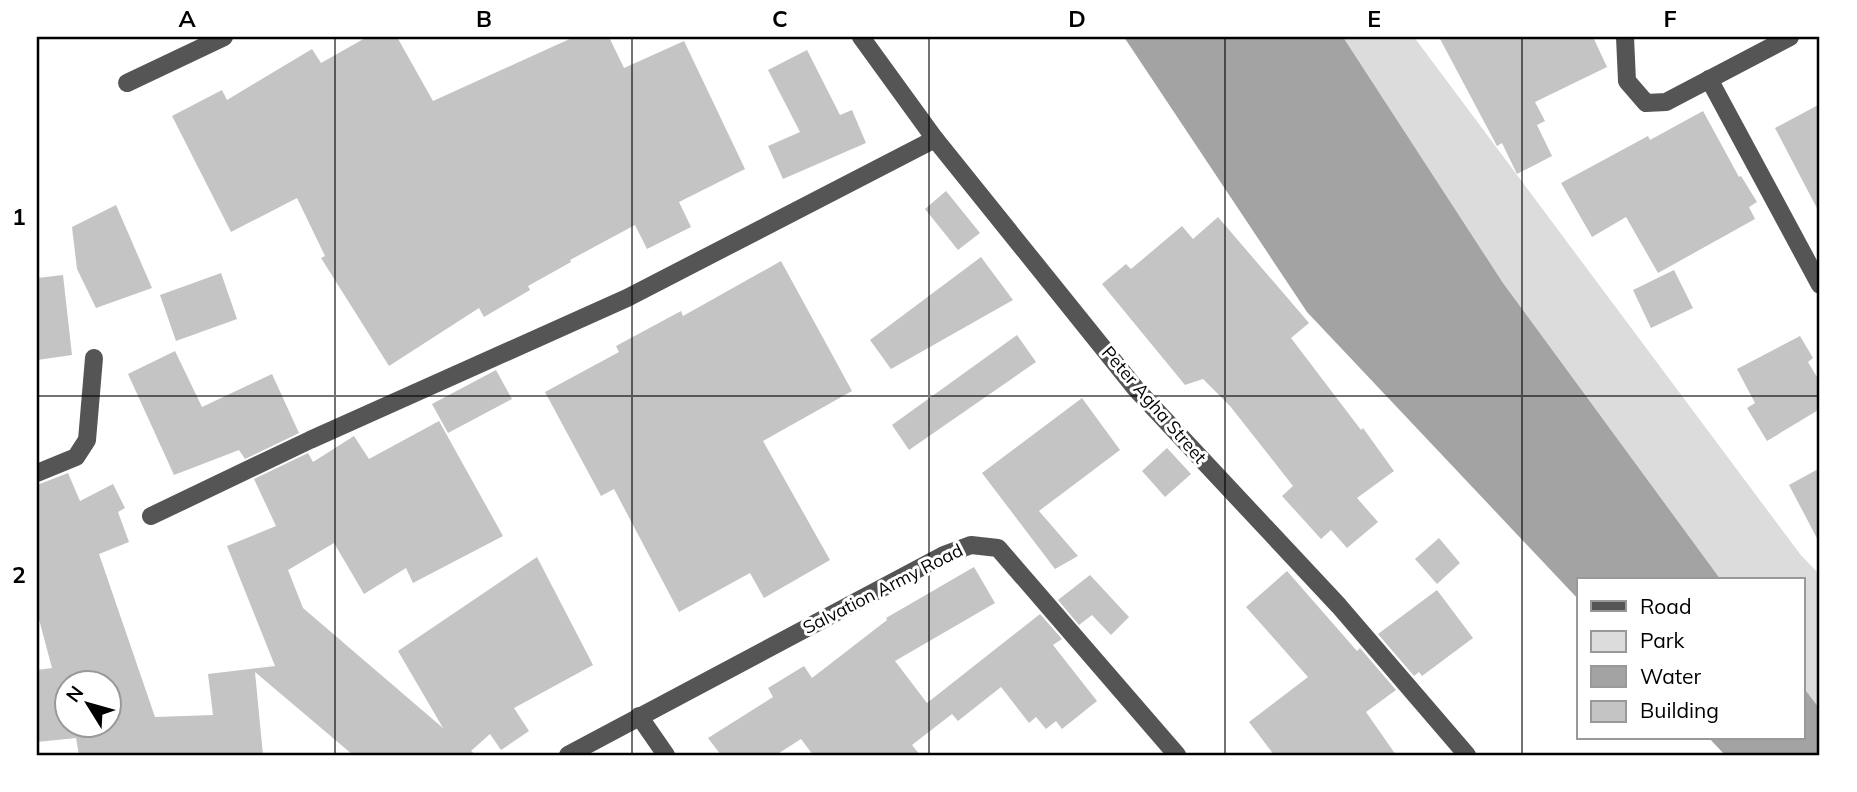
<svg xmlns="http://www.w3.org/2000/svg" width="1857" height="792" viewBox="0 0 1857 792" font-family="Mulish,sans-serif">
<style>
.green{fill:#dcdcdc}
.water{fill:#a3a3a3}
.building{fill:#c4c4c4;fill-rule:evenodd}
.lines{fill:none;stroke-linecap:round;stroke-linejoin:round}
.minor{stroke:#555;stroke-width:18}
.grid{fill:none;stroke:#000;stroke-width:2;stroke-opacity:0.55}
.labels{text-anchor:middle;stroke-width:6;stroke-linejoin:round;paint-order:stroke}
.street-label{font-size:18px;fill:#000;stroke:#fff}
.neatline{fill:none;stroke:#000;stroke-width:2.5}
.grid-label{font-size:23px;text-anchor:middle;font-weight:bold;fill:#000}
</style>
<rect width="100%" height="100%" fill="#fff"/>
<path class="green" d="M1343,37H1414L1800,554L1820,575V709L1803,687V580H1721L1503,283Z"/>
<g class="water">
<path d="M1124,37H1343L1503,283L1721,580H1579V600L1307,312Z"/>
<path d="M1803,687L1820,709V755H1725L1709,738H1803Z"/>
</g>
<g class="building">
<path d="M367,37H397L433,101L574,37H609L624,68L684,41L745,169L679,202L691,227L647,249L635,225L570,260L571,262L528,286L530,290L484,317L479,308L389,366L321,258L325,256L297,198L231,232L172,116L222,90L227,100L312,49L321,63Z"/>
<path d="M1439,37H1593L1607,67L1535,102L1545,121L1537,125L1552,156L1517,174L1502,143L1497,146Z"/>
<path d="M807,50L840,115L852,110L866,143L783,179L768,146L800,132L768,70Z"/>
<path d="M1820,104V214L1775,128Z"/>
<path d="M1703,111L1739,177L1741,176L1757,202L1749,207L1755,219L1658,273L1626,217L1592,237L1561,183L1648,136L1650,140Z"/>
<path d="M946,191L980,233L958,250L925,209Z"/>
<path d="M116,205L152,288L96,308L77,269L72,227Z"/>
<path d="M1218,217L1309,323L1291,338L1361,430L1363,428L1394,471L1357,498L1378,522L1347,548L1331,530L1321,539L1282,496L1293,486L1230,406L1203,379L1185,385L1102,284L1126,264L1131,269L1182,226L1193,239Z"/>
<path d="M981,257L1013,300L891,369L870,340Z"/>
<path d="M781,261L852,391L763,441L830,560L764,598L750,573L679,612L614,489L601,496L545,392L619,352L616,346L681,311L683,316Z"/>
<path d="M1674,270L1693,308L1651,328L1633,290Z"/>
<path d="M221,273L237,319L176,341L160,295Z"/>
<path d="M63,275L72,355L37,360V278Z"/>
<path d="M1017,335L1036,362L909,450L892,425Z"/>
<path d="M1800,336L1813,358L1808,362L1820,382V409L1767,441L1747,408L1755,403L1737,369Z"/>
<path d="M175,351L202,407L272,374L299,433L245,459L239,450L174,475L128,374Z"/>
<path d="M496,370L512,399L448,433L432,404Z"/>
<path d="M1082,398L1120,450L1039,511L1078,556L1055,569L982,473Z"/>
<path d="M439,421L503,536L413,583L406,568L364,594L334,543L288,570L303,608L443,728L398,651L537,557L593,665L514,708L529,731L501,750L490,734L471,751L476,755H353L255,672L263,755H79L76,738L37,742V670L52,668L37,612V485L68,473L80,501L113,484L125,508L118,512L129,542L99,554L155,717L213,715L208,674L275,666L227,546L276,526L254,479L308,453L313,462L354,436L369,459ZM66,683H108V725H66Z"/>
<path d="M1167,448L1191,474L1165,497L1142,471Z"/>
<path d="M1820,468V544L1789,485Z"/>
<path d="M1439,538L1460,563L1437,584L1415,559Z"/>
<path d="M974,567L995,603L895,661L927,703L1040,614L1062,639L1053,645L1097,701L1062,729L1056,721L1046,729L1036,717L1029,723L1001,687L958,721L952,714L912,745L920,755H813L801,739L776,755H721L708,738L773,697L768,688L804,666L812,678L887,620L886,618Z"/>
<path d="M1287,571L1357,651L1360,648L1396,690L1366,712L1396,755H1274L1249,722L1308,677L1246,607Z"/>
<path d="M1090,575L1129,617L1111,635L1092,615L1079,625L1058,600Z"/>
<path d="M1437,590L1473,638L1422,676L1419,672L1414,676L1378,634Z"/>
</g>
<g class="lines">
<g class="minor">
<path d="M861,37L935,139L1136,389L1339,606L1467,755"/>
<path d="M1625,37L1627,81L1646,103L1666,102L1790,37"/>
<path d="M1709,79L1820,285"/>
<path d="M127,83L224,37"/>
<path d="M37,473L76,457L87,440L94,358"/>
<path d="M151,516L310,440L627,298L935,139"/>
<path d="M639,716L666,755"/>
<path d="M568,755L944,555L971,545L998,548L1177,755"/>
</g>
</g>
<path class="grid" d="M335,37V755M632,37V755M929,37V755M1225,37V755M1522,37V755M37,396H1820"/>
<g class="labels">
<g class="street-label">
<text transform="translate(1154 405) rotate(49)" y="6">Peter Agha Street</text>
<text transform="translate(883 589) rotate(-27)" y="6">Salvation Army Road</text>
</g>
</g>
<rect width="1857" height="792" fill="none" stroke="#ffffff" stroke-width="77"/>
<rect x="1577" y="578" width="228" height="161" fill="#ffffff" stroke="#999999" stroke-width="2"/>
<rect x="1591" y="601" width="35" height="10" fill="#555555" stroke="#999999" stroke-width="2"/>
<text x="1640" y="614" font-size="21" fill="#000000">Road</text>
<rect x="1591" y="631" width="35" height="21" fill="#dcdcdc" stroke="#999999" stroke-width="2"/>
<text x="1640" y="648" font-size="21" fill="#000000">Park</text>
<rect x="1591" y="666" width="35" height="21" fill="#a3a3a3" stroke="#999999" stroke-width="2"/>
<text x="1640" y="684" font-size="21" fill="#000000">Water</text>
<rect x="1591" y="701" width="35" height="21" fill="#c4c4c4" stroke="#999999" stroke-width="2"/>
<text x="1640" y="718" font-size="21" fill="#000000">Building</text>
<g transform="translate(88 704) rotate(307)"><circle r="33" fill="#ffffff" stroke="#999999" stroke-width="2"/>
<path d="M0-5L12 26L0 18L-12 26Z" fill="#000000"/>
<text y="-10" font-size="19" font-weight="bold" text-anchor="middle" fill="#000000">N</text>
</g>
<rect x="38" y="38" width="1780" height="716" class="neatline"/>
<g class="grid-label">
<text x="187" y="27">A</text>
<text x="484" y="27">B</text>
<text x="780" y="27">C</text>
<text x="1077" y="27">D</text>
<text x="1374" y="27">E</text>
<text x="1670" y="27">F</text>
<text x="19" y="225">1</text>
<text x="19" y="583">2</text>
</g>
</svg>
